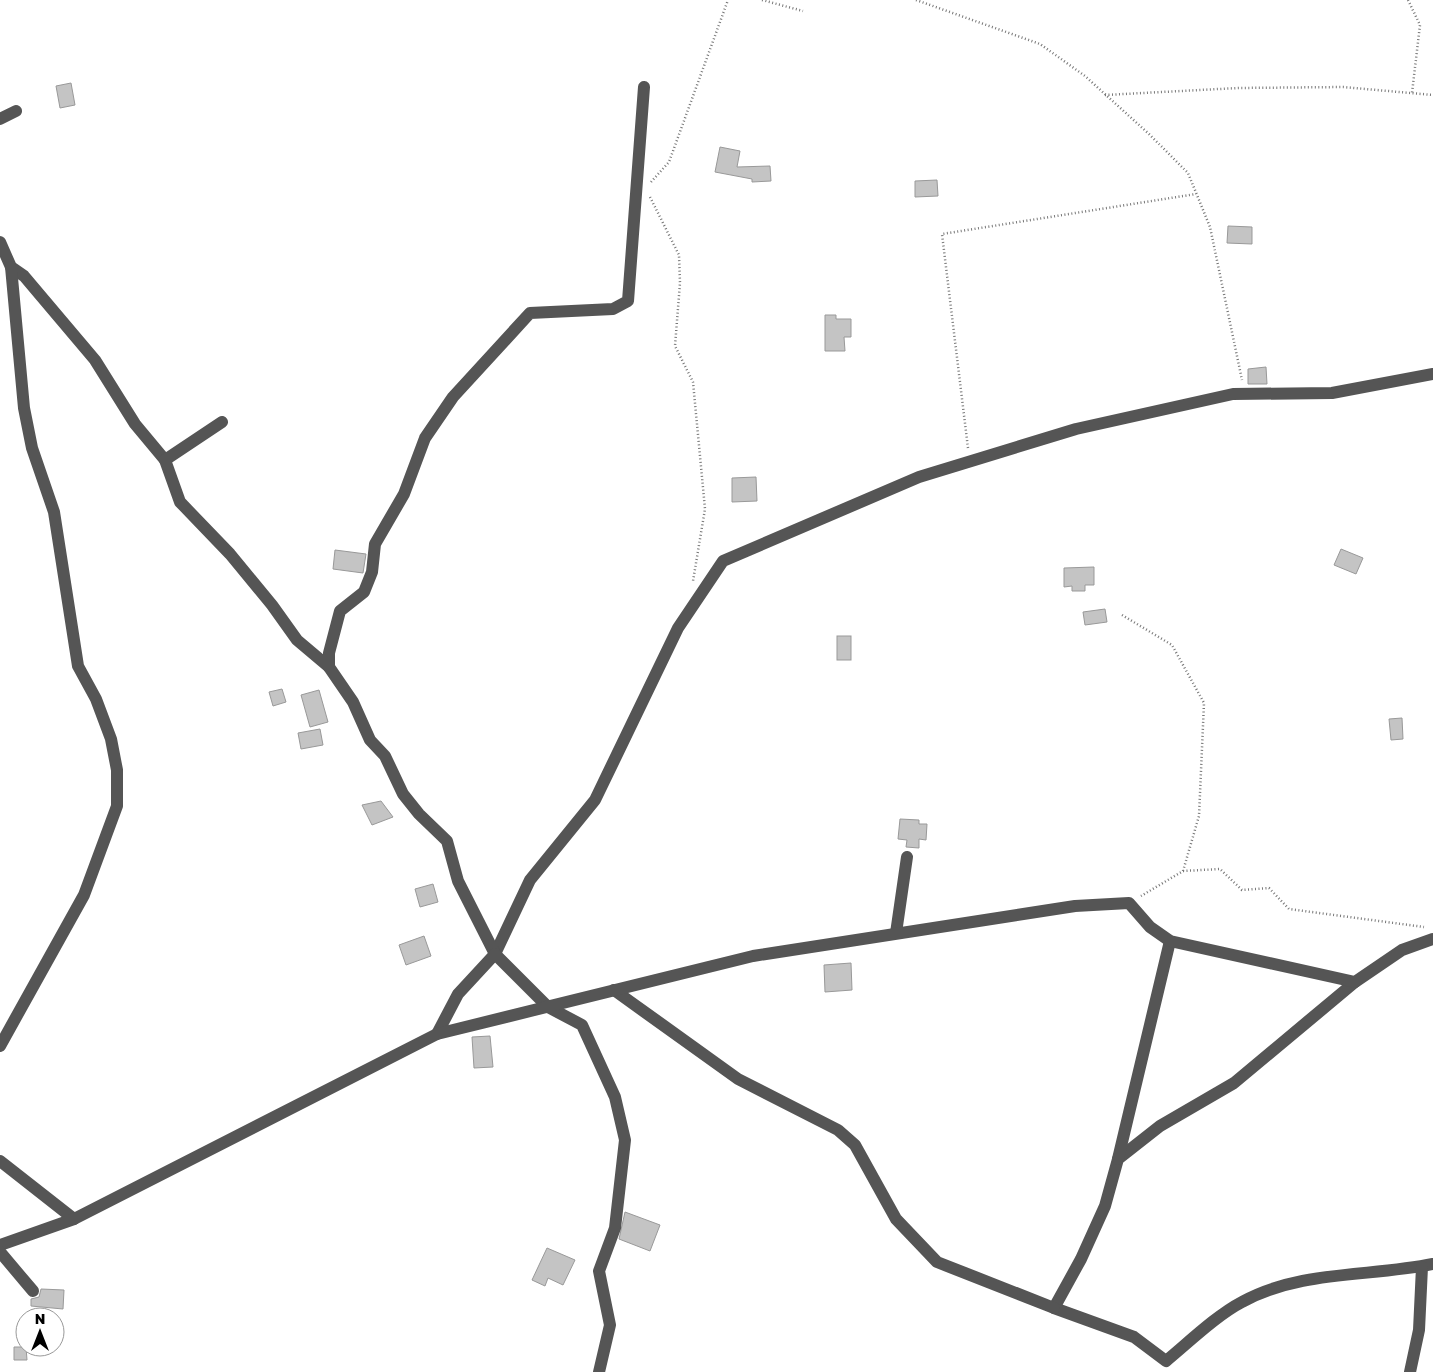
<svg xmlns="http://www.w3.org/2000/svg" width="1433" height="1372" viewBox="0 0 1433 1372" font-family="'Golos Text',sans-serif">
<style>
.building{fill:#c4c4c4;stroke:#999}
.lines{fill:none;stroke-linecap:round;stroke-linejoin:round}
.path{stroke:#777;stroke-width:2.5;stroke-dasharray:1 2.5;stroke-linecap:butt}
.minor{stroke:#555;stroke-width:12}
</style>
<rect width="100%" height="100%" fill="#fff"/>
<g class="building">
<path d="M71,83L75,105L60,108L56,86Z"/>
<path d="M720,147L740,151L737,167L770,166L771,181L752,182V179L715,172Z"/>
<path d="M937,180L938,196L915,197V181Z"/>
<path d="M1228,226L1252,227V244L1227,243Z"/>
<path d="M825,315H836V319H851V337H844L845,351H825Z"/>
<path d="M1266,367L1267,384H1248V369Z"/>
<path d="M756,477L757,501L732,502V478Z"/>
<path d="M1341,549L1363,558L1356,574L1334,565Z"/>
<path d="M335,550L366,554L363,573L333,569Z"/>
<path d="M1094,567V585H1085V591H1072V586L1064,587V568Z"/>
<path d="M1105,609L1107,622L1085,625L1083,612Z"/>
<rect x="837" y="636" width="14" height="24"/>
<path d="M282,689L286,702L273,706L269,692Z"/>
<path d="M319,690L328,722L310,727L301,695Z"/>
<path d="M1402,718L1403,739L1391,740L1389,719Z"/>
<path d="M320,729L323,745L301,749L298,733Z"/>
<path d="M381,801L393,817L372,825L362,805Z"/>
<path d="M900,819L919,820V824H927L926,840L919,839V848L906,847L907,840L898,839Z"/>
<path d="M433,884L438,902L420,907L415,889Z"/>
<path d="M424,936L431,956L406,965L399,945Z"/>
<path d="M851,963L852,990L825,992L824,965Z"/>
<path d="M490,1036L493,1067L474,1068L472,1037Z"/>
<path d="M625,1212L660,1225L650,1251L619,1239Z"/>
<path d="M547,1248L575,1260L563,1285L548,1278L545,1286L532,1280Z"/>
<path d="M41,1289L64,1290L63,1309L31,1306V1299L39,1297Z"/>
<path d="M14,1347H26L27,1360H14Z"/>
</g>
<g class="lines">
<g class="path">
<path d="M762,0L803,11"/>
<path d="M916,0L1040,44L1085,76L1149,134L1188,173L1210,227L1242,380"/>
<path d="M1408,0L1420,25L1412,93"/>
<path d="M1105,95L1238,88L1343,87L1433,95"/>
<path d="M651,182L669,162L728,0"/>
<path d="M650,197L679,255L680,283L675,346L693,382L705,509L693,581"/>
<path d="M968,448L942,234L1196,194"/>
<path d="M1122,615L1172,645L1204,703L1199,816L1183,871L1141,896"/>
<path d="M1183,871L1220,869L1242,890L1269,888L1289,909L1424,927"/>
</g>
<g class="minor">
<path d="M0,119L16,111"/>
<path d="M0,242L11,267L24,276L95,360L135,424L165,460"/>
<path d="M222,422L165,460L180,502L230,554L272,605L297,640L329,667"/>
<path d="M896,933L907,857"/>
<path d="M495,954L530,880L595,800L678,628L723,561L919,477L1076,429L1233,394L1332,393L1433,374"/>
<path d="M495,954L458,881L447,841L419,814L403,794L385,756L370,740L353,702L329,667V653L340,611L364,592L372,572L375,544L404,494L425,438L453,397L530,313L613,309L628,301L644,87"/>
<path d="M1355,982L1234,1083L1160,1126L1118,1159L1105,1206L1081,1259L1054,1308L1134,1337L1166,1361C1189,1342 1217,1315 1242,1302C1300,1270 1370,1277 1433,1264"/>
<path d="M614,990L738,1079L838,1130L855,1145L896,1219L937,1262L1054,1308"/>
<path d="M437,1034L458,994L495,954L548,1007L582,1025L615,1097L625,1140L615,1228L599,1271L610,1325L599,1372"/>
<path d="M0,1046L84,895L117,806V770L111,739L96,699L78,666L54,512L32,448L24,408L11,267"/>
<path d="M1118,1159L1170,941"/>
<path d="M0,1161L74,1219"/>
<path d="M0,1245L74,1219L437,1034L753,956L1075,906L1129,903L1150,927L1170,941L1355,982L1402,950L1433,939"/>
<path d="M0,1252L33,1291"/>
<path d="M1410,1372L1419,1330L1422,1267"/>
</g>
</g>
<g transform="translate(40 1332)"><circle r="24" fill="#ffffff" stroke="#999999"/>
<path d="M0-4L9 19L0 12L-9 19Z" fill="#000000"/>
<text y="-8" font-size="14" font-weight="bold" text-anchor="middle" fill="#000000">N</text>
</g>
</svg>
